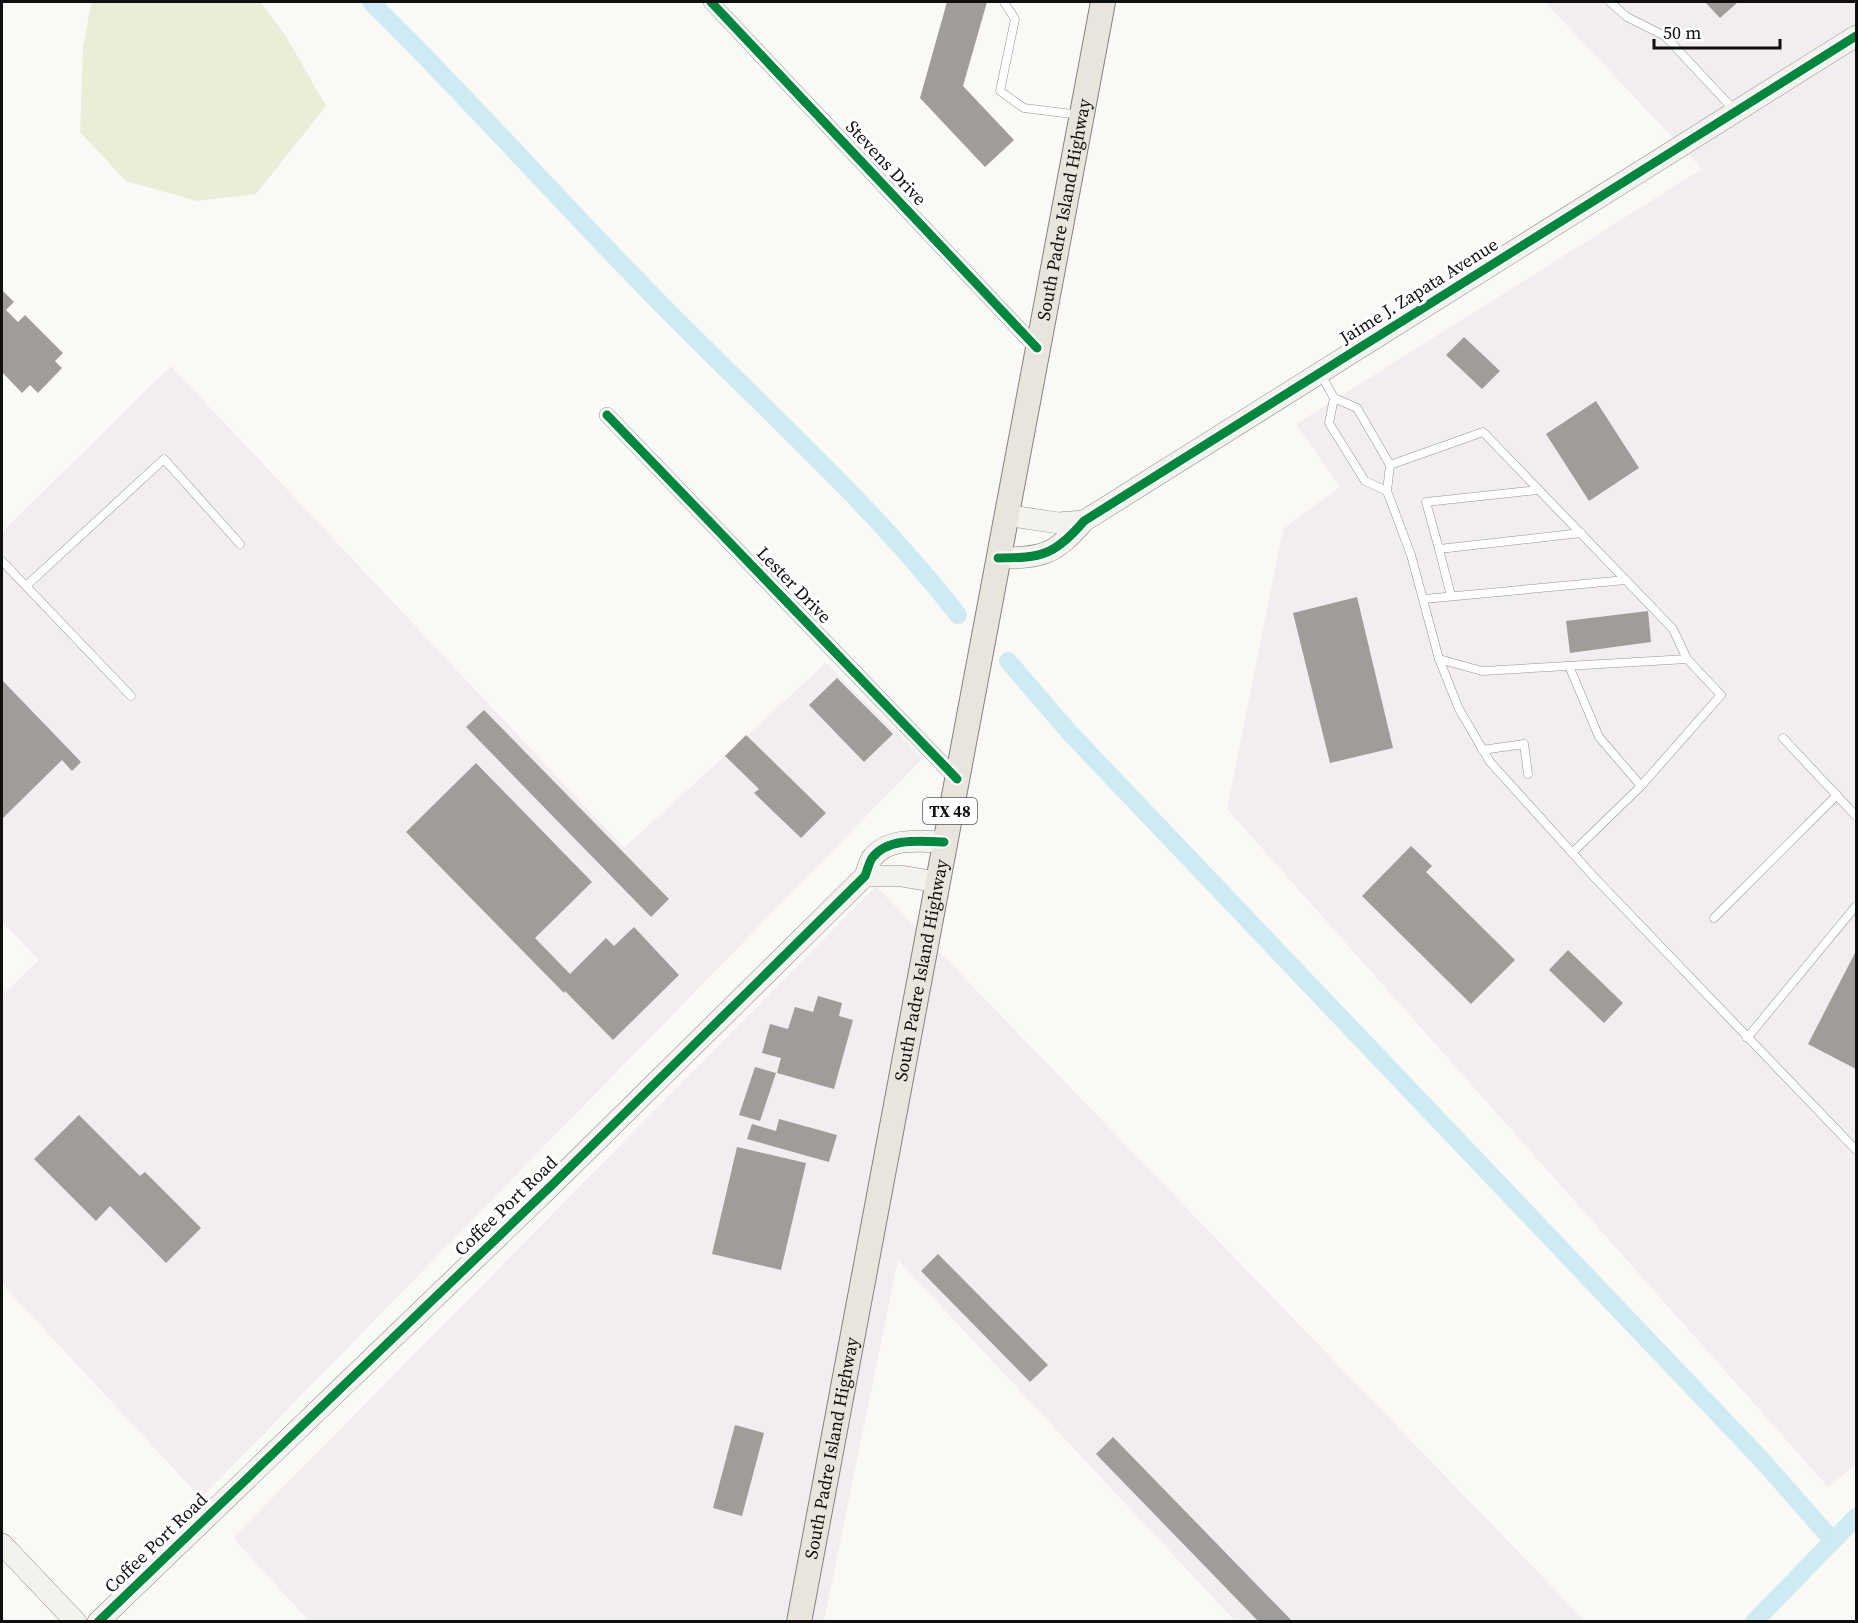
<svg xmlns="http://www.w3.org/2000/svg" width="1858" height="1623" viewBox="0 0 1858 1623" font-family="'Source Serif 4',serif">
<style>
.industrial{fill:#f2edf0}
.green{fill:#e8eed7}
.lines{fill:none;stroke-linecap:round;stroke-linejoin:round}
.canal{stroke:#ceeaf2;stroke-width:18}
.building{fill:#9f9c9a}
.lane-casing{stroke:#959493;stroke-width:9}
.street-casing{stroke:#959493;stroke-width:16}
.secondary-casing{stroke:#8c8b89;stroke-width:22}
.primary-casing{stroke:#838280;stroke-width:26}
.lane{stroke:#fefefe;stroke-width:8}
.street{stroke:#fefefe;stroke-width:15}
.secondary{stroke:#f4f2ec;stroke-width:21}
.primary{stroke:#eae5dc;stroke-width:24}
.cycleway-casing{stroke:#fff;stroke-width:13}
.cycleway{stroke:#00873e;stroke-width:9}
.labels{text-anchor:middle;stroke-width:6;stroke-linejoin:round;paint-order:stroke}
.shield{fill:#fff;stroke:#575757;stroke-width:1.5}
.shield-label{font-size:16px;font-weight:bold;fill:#0f0f0f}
.street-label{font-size:18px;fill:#0f0f0f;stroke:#fff}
</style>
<rect width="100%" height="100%" fill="#fbf9f5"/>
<g class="industrial">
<path d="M1545,2H1856V1464L1828,1487L1227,809L1283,529L1340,487L1296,424L1702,169Z"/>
<path d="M171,366L624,848L826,663L923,758L201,1498L2,1284V995L39,960L2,922V532Z"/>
<path d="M876,886L1585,1621H1235L898,1260L824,1621H309L233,1538Z"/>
</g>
<path class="green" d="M88,2H260L284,33L326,106L256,194L197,201L126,181L80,132L83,48L91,4Z"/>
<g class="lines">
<g class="canal">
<path d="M371,2C484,113 588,234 702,345C790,433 881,516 958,615"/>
<path d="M1008,661L1069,732L1760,1458L1833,1541"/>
<path d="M1754,1622L1856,1517"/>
</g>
</g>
<g class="building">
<path d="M947,2H987L963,86L1014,140L985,167L920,98Z"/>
<path d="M1705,2H1738L1720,18Z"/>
<path d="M2,290L14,302L6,310L18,322L25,315L63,353L55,361L62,368L38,393L30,385L22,393L2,372Z"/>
<path d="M1464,337L1500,371L1482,389L1446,355Z"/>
<path d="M1596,401L1639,468L1589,501L1546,434Z"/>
<path d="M1357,597L1393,748L1330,763L1293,613Z"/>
<path d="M1648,611L1651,642L1570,653L1566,621Z"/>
<path d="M837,678L893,734L864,762L809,705Z"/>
<path d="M2,680L81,762L72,771L62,760L2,819Z"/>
<path d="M484,710L669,899L651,917L466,727Z"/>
<path d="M746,735L826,813L801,838L754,793L759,789L725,756Z"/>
<path d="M476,763L592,882L535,938L570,974L606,938L614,946L634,927L679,975L613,1040L565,991L564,993L406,832Z"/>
<path d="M1411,846L1432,866L1426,872L1515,960L1471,1004L1362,896Z"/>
<path d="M1568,950L1623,1003L1604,1023L1549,970Z"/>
<path d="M1856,951V1069L1808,1044Z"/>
<path d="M818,996L842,1003L839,1016L853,1020L834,1089L777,1073L781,1058L762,1053L770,1024L788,1029L795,1007L813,1012Z"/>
<path d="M755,1067L776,1073L760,1121L739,1115Z"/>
<path d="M79,1115L140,1176L145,1172L201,1228L166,1263L110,1206L96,1221L34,1159Z"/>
<path d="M779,1119L837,1135L829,1162L747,1139L752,1124L776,1131Z"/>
<path d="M737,1147L806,1163L781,1270L712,1254Z"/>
<path d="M938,1254L1048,1365L1030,1382L921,1271Z"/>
<path d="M735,1425L764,1433L742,1516L713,1508Z"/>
<path d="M1113,1437L1293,1622H1259L1096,1454Z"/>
</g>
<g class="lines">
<defs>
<g id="lane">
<path d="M1004,2L1015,19L1000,91L1024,108L1080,115"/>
<path d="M1610,2L1627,17L1665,36L1735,111"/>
<path d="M1321,375L1334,398L1357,408L1390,465L1387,491L1411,555L1439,659L1482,671L1687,659L1721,695L1641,786L1572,853"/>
<path d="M1334,398L1329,423L1365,481L1387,491"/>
<path d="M1390,465L1483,432L1673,629L1687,659"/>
<path d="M1537,490L1426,502L1439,549L1581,533"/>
<path d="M1439,549L1451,596"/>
<path d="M2,561L131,696"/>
<path d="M26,586L164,459L240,544"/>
<path d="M1424,599L1626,580"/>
<path d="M1439,659L1459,709L1490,762L1595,878L1856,1150"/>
<path d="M1569,666L1599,737L1641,786"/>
<path d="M1783,738L1856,816"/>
<path d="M1482,750L1524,744L1528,774"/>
<path d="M1714,918L1837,795"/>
<path d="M1747,1038L1856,906"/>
</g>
<g id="street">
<path d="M711,2L1037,348"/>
<path d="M607,415L957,779"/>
</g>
<g id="secondary">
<path d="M1006,515L1058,523L1084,521"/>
<path d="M998,558C1042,558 1055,555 1084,521L1856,36"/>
<path d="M865,876H901L937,882"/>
<path d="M2,1544L76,1622"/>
<path d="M98,1622L553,1184L865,876C867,871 869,863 872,858C888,837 921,841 944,842"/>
</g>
<g id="primary">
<path id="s1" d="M799,1622L1103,2"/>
</g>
</defs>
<use href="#lane" class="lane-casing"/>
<use href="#street" class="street-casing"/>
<use href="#secondary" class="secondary-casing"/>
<use href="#primary" class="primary-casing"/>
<use href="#lane" class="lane"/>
<use href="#street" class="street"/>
<use href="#secondary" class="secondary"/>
<use href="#primary" class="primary"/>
<defs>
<g id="cycleway">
<path d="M711,2L1037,348"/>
<path d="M607,415L957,779"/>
<path d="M998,558C1042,558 1055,555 1084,521L1856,36"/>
<path d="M98,1622L553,1184L865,876C867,871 869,863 872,858C888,837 921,841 944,842"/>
</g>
</defs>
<use href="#cycleway" class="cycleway-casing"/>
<use href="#cycleway" class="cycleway"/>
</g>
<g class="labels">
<rect class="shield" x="923" y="798" width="54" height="26" rx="4.5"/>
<g class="shield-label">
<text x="950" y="817">TX 48</text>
</g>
<g class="street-label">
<text transform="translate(886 163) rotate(47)" y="6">Stevens Drive</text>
<text dy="6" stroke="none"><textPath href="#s1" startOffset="1437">South Padre Island Highway</textPath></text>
<text transform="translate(1419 291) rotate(-32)" y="6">Jaime J. Zapata Avenue</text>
<text transform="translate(794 585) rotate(46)" y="6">Lester Drive</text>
<text dy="6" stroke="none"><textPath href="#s1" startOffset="663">South Padre Island Highway</textPath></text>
<text transform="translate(506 1206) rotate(-44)" y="6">Coffee Port Road</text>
<text dy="6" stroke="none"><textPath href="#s1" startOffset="177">South Padre Island Highway</textPath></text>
<text transform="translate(156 1543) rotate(-44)" y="6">Coffee Port Road</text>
</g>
</g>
<rect width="1858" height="1623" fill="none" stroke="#0f0f0f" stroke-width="6"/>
<path d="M1654 39v9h126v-9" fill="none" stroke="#0f0f0f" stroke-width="3"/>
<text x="1663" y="39" font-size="18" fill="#0f0f0f" stroke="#ffffff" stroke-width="4.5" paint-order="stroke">50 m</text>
</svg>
